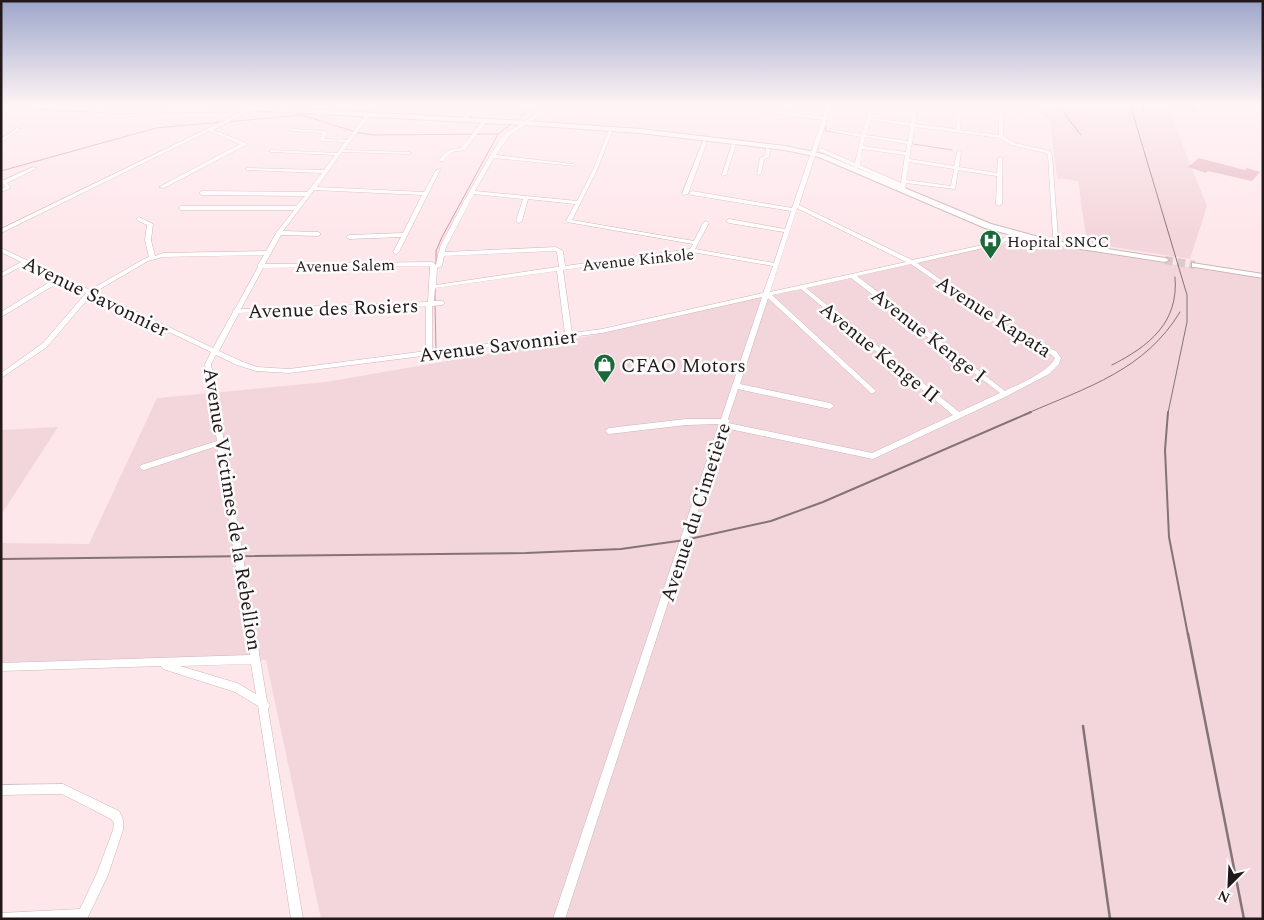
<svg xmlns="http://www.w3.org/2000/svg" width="1264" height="920" viewBox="0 0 1264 920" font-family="Spectral,serif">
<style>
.built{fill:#f3d6db}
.green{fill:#e4b7bf}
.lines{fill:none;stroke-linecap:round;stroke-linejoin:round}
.stream{stroke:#cd929e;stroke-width:1}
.major-tunnel{stroke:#ddc8cc;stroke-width:8;stroke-dasharray:8 4.5;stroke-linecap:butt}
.minor-casing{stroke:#cfb4b8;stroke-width:1}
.major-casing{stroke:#cfb4b8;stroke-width:2}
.minor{fill:#fff;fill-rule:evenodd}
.major{fill:#fff;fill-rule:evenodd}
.rail-far2{stroke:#847477;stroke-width:1}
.rail-far1{stroke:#847477;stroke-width:2}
.rail{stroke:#847477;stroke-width:2.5}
.labels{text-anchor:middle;stroke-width:5;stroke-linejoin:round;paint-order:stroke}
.far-poi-label{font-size:16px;fill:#22181a;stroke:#fbfbfb;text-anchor:start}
.far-street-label{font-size:16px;fill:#22181a;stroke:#fbfbfb}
.street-label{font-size:20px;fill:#22181a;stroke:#fbfbfb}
.poi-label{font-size:20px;fill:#22181a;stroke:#fbfbfb;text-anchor:start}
</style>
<rect width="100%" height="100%" fill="#fee7eb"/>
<g class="built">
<path d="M1031,104H1166L1207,206L1190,259L1087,243L1078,181L1057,178L1050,121Z"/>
<path d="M1017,243L1076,249L1263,279V919H321L266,660L1,662V543L89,544L157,398L326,382L584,337L990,246Z"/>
<path d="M58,427L1,515V430Z"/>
</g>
<path class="green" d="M1199,158L1245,170L1247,168L1260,172L1252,181L1208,171L1206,173L1188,167Z"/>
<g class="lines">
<g class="stream">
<path d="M227,122L302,115L359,133L374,135L498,134"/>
<path d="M826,126L825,131L847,134"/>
<path d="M913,144L952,150"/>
<path d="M1,171L156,128L222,122"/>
<path d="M436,265V251L442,237L498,134L537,104"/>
<path d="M435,290V303"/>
<path d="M435,305L436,348"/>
</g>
<path class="major-tunnel" d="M1165,260L1195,265"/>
<defs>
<g id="minor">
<path d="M172,104H176L170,111H166V109Z"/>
<path d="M269,104H274L268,110H264V108Z"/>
<path d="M474,104H478L466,121H462V120Z"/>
<path d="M552,104H557L510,135L496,155L573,164L575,165V166L494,158L475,191L577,201L593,170L608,132L610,131L612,132L597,170L572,220L694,241L703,223L706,221L709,223L695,249L774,263L784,232L729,223L726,221L729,219L785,229L791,211L692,195L689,193L692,191L792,208L822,120L720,105L718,104H729L823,117L828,104H832L799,205L912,260L997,242L1012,233H1016V235L1001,244L917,263L1017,333L1056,351L1061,358L1059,364L1049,374L1007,396L873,459L725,428L565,919H553L719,424L686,425L609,434L605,431L609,428L686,419H721L762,297L602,333L289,373L256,371L237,365L216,355L211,364L267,701L270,705L268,709L303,919H291L258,706L235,692L166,670L163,669L161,666L1,671V663L250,655L217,446L144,470L141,469L140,467L141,465L217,441L205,364L211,352L91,295L47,347L1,378V373L43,343L86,293L61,281L1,317V312L56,278L26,264L1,277V273L21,262L1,252V248L90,290L144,259L149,257L145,240L147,225L137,220L136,219L139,217L153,224L151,240L155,256L163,253L266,251L276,233L294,210H181L178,208L181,206H296L305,196L202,195L199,193L202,191L307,192L322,173L247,170L245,169L247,168L324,170L335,155L271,152L269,151L271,150L337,153L345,142L322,141L320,140L322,133L292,131L290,130L292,129L325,131L327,132L325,139L347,140L367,113H369L371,114L344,150L408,152H410V154L342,152L317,187L424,192L436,170L440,169V170L399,252L396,254L393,252L401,237L349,239L346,237L349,235L403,233L422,195L314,190L283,231L318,232L321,234L318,236L281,235L265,264L432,262L436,265L438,255L437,254L439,253L440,247L464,201L490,156L498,143L506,133ZM474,194L523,199L516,221L519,223L522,221L528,199L575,204L566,221L567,222L693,244L690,249L565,266L563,251L556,247L445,252L446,247ZM797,208L906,262L770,292ZM555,251L557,252L559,267H557L436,285L437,268L442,266L444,256ZM692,252L773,266L763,293L602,329L572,333L563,270ZM264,255L257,266L258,267L235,309L232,311L233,312L213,348L95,292L148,261L163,257ZM911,264L1013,335L1052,355L1055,358C1049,372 1019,384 1005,391L857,276ZM430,266L428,302L241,309L263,268ZM557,271L565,334L432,351V306L442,305L445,303L442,301H434L435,288ZM851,278L1000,393L959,412L806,288ZM801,289L953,415L872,453L728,423L730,421L728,419L738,389L830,409L834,406L830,403L740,384L768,298L871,393H873L876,391L772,295ZM426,306V351L289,369L257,367L241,361L219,351L239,313ZM251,664L256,694L237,683L180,666Z"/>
<path d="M871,104H875L871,118L911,123L914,104H918L915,124L956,129L958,107L943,104H962L960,130L999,135V104H1003V136L1015,143L1050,151L1052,155L1058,238L1053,237L1048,155L1046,153L1011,145L1000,138L915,127L910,153L911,154L909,159L954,166L957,152L959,151L961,152L959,167L997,173L998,158L1002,157V204L999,206L996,204L997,176L958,170L955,189L906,183L905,190L902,192L899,190L900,187L858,168H855V167L819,151V149H823L855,163L861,137L830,131L832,130L862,134ZM870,120L910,126L908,141L866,135ZM865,137L907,144L906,152L863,146ZM862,149L905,155L901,183L860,165ZM909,162L954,169L951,186L906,180Z"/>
<path d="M250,108L254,109L213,130L246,143V145L164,188L159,187L240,144L209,131L1,233V229Z"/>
<path d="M483,120L487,121L465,150L452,152L443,161H439V159L449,150L461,148Z"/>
<path d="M17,128L21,129L1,142V139Z"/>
<path d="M703,141L707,142L688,194L683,195L682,194Z"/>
<path d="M732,144L736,145L726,175L722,176V175Z"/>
<path d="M766,148L770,149L769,157L764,159L761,174L757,175L760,158L765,156Z"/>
<path d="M33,167L37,168L7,183L11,188L1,192V189L5,187L2,182V181Z"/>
<path d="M63,784L119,811C123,818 124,822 123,830L108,875L87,919H1V913L80,909L97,873L113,830L114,823L111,819L62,794L1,795V785Z"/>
</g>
<g id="major">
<path d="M1,104H29L116,109L266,107L526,121L640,129L785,146L823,154L991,224L1050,240L1165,258L1169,260L1165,262L1042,243L985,228L819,157L785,150L640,133L526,125L266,111L116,113L1,106Z"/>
<path d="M1259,104H1263V107Z"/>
<path d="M1192,263L1263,274V278L1195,267H1192Z"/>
</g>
</defs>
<use href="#minor" class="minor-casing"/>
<use href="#major" class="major-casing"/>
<use href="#minor" class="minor"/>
<use href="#major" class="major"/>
<g class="rail-far2">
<path d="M1061,104L1067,117L1081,135"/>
<path d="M1130,104L1187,295V322L1168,413"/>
<path d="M1142,104L1144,111"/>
<path d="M1192,104L1195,111"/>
<path d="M1112,365C1149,346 1179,323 1175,277"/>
<path d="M1028,413C1088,387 1145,370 1180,312"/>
</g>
<g class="rail-far1">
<path d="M1168,412L1165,450L1169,537L1188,635"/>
<path d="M1,559L526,553L621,549L685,540L771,521L823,502L1031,412"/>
</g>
<g class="rail">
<path d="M1188,634L1244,919"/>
<path d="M1083,726L1110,919"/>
</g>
</g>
<linearGradient id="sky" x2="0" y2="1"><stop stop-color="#9da6ca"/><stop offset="0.45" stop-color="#fff4f6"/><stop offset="1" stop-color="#fff4f6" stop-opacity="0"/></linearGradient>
<rect width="1264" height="233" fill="url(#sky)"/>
<defs>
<symbol id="hospital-pin" viewBox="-11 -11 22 30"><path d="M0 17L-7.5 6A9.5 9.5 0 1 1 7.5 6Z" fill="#196939" stroke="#fbfbfb"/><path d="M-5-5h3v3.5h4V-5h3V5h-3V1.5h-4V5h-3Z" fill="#fff"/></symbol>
<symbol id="shop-pin" viewBox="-11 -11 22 30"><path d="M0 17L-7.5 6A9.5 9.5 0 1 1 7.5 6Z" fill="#196939" stroke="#fbfbfb"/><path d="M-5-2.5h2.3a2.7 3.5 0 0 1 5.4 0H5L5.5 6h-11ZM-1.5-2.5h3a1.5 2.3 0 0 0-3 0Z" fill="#fff"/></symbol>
</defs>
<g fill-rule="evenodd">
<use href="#hospital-pin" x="978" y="228" width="25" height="34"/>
<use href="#shop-pin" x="592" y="352" width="25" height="34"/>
</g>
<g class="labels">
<g class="far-poi-label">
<text x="1007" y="247">Hopital SNCC</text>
</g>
<g class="far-street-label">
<text transform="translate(638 259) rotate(-6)" y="6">Avenue Kinkole</text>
<text transform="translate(345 265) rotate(-1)" y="6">Avenue Salem</text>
</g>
<g class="street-label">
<text transform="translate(96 296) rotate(26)" y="7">Avenue Savonnier</text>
<text transform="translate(333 308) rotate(-2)" y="7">Avenue des Rosiers</text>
<text transform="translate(994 316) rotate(33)" y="7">Avenue Kapata</text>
<text transform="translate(929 335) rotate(38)" y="7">Avenue Kenge I</text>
<text transform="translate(498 345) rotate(-7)" y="7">Avenue Savonnier</text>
<text transform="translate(880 352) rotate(39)" y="7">Avenue Kenge II</text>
<text transform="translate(233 509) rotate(81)" y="7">Avenue Victimes de la Rebellion</text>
<text transform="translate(695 512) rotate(-72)" y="7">Avenue du Cimetière</text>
</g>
<g class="poi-label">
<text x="621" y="372">CFAO Motors</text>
</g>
</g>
<rect width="1264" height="920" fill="none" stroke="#22181a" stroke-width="5"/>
<g transform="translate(1229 885) rotate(204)" stroke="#fbfbfb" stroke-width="4" paint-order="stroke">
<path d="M0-4L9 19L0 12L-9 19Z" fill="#22181a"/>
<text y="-8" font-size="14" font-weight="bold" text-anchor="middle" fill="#22181a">N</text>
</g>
</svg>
